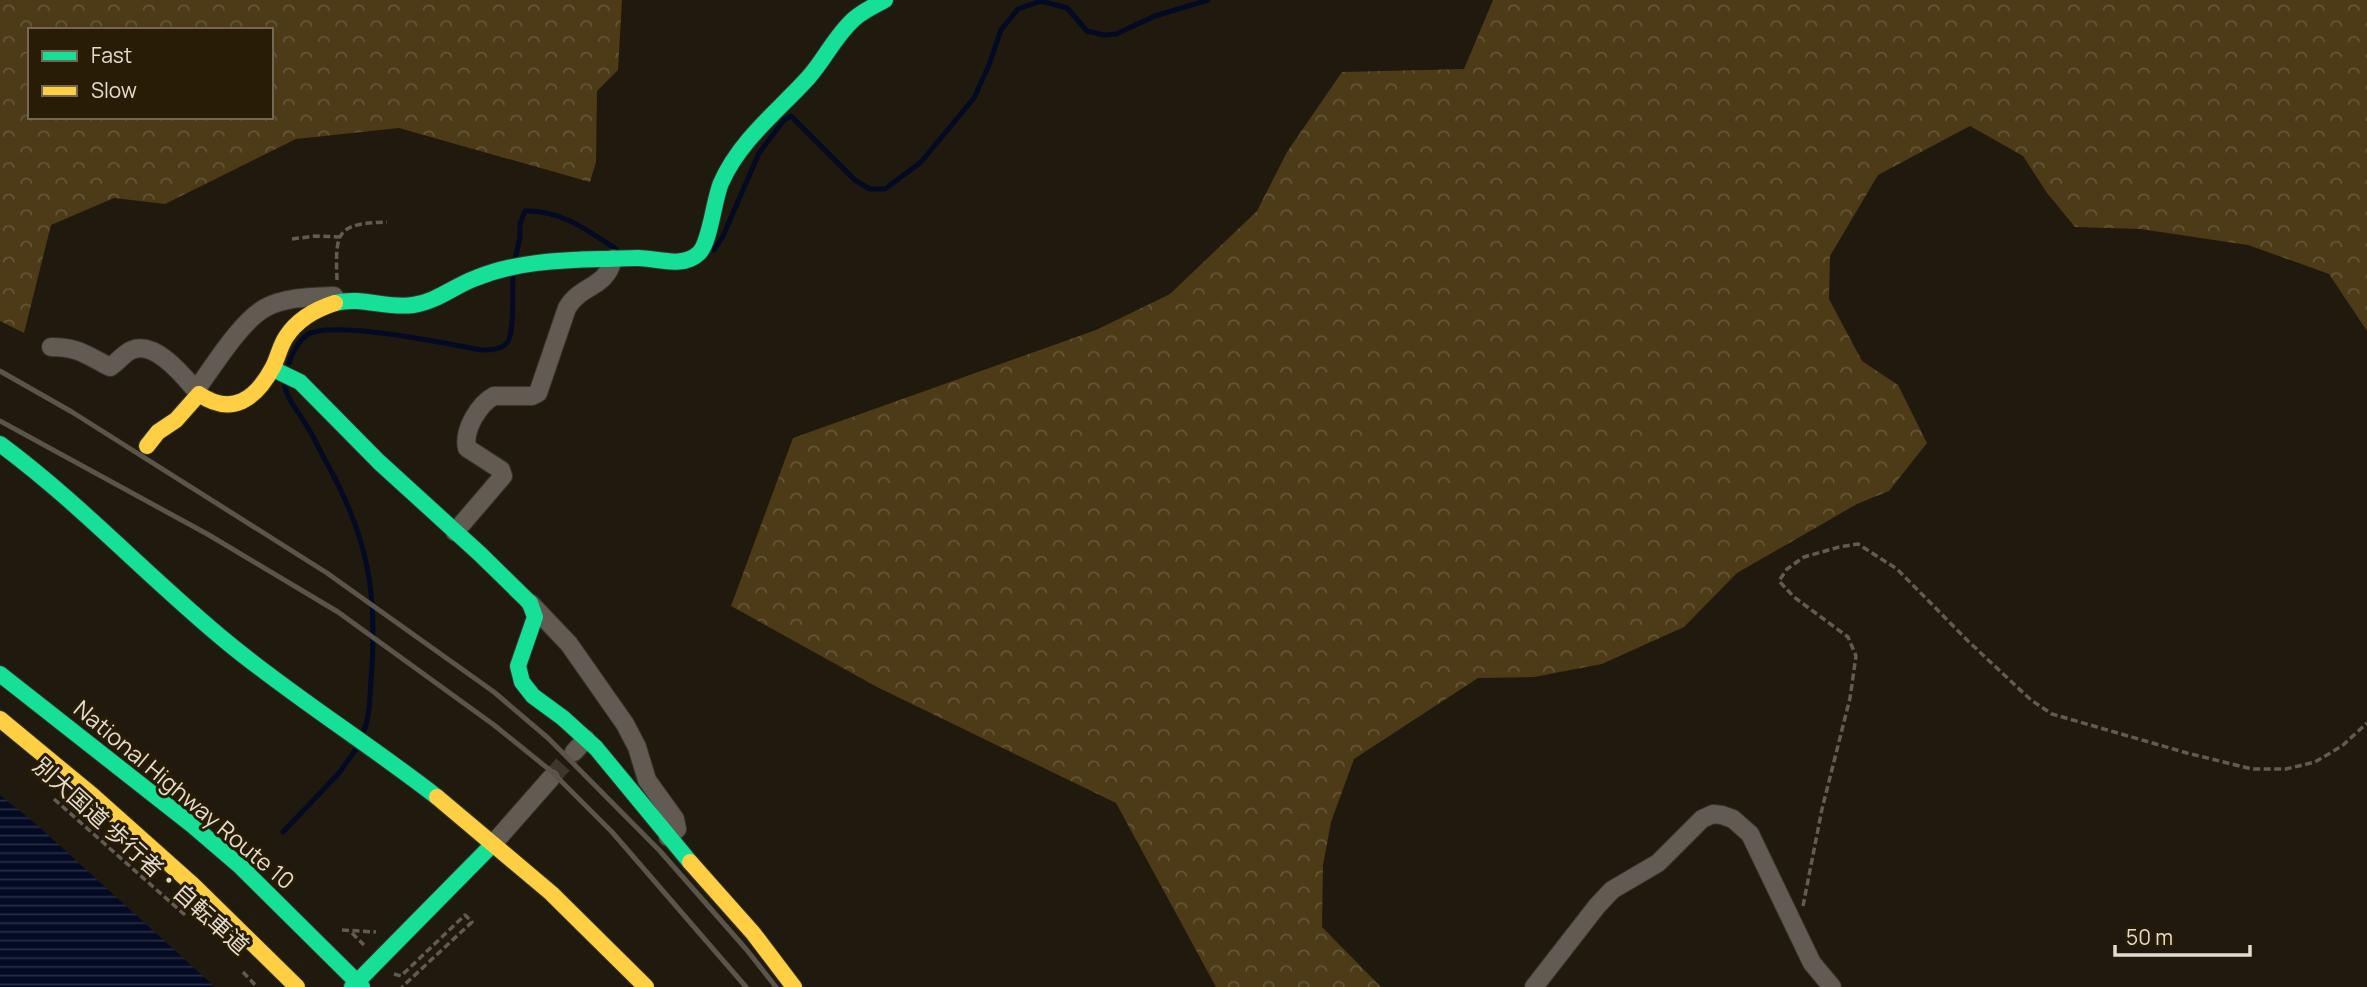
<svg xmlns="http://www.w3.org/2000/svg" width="2367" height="987" viewBox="0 0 2367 987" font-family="Manrope,'Noto Sans JP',sans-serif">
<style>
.forest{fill:url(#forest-crowns);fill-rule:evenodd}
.water{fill:url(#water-rules)}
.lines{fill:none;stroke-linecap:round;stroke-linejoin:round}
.stream{stroke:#030a23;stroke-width:5}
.street-tunnel{stroke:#3d362a;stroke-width:18;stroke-dasharray:18 9;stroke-linecap:butt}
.street-casing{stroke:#39352c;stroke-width:20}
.fast-casing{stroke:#39352c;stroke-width:18}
.slow-casing{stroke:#39352c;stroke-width:18}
.path{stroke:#615b53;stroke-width:3.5;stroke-dasharray:7 3.5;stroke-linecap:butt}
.street{stroke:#615b53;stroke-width:18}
.fast{stroke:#16e098;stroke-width:16}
.slow{stroke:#ffcf43;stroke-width:16}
.rail{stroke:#5a544a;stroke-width:5}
.labels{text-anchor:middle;stroke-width:6;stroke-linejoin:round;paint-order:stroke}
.street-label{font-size:23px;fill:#e3dbce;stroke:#281c05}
</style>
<defs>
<pattern id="forest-crowns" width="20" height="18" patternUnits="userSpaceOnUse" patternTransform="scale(1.75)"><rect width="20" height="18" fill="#4d3a16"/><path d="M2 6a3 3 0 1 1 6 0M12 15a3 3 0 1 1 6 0" fill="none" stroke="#665637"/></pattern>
<pattern id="water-rules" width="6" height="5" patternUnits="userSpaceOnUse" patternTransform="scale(1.75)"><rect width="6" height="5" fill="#030a23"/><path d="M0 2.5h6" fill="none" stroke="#282d42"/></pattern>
</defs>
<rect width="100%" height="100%" fill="#20190d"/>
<g class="forest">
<path d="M0,0H622L618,70L597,91L596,162L590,182L399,128L296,139L165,204L114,198L51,225L24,333L0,321ZM30,30H271V117H30Z"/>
<path d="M1493,0H2367V331L2329,274L2248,245L2140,229L2075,227L2047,193L2023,156L1970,126L1878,175L1830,256L1829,299L1862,361L1898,385L1927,443L1889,491L1857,504L1737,573L1684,627L1602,664L1534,677L1478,678L1354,759L1331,822L1323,865L1322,927L1381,987H1216L1116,803L877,687L731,606L793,438L1096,330L1170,294L1257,211L1287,152L1342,72L1464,69Z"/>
</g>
<path class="water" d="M0,795L36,824L215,987H0Z"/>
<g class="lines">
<g class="stream">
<path d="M714,250L723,236L759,153L784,120L791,116L856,181L870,189H885L921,162L974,98L989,65L1001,30L1018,9L1041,1L1067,8L1087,31L1104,35L1116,34L1155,16L1208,0"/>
<path d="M515,260L520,237V224L525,211C561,210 587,230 616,249"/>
<path d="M289,363C292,353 299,341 307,335C330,319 449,344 481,350C490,350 500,350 507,343C515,333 512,291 513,277"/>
<path d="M285,383C285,397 296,408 303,420C313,434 320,452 329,467C369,540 378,597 371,680C370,697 370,717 363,733"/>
<path d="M283,832L339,773L359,745"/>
</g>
<path class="street-tunnel" d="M551,778L574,752"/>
<defs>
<g id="street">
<path d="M51,347C79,347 86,355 110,367C118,362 124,353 132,350C156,340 185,378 199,394"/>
<path d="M196,390C213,367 241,321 265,308C285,297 312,297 334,296"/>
<path d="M455,532L503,476L501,470L467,448C463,430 479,404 494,396H532L538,393L567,308C581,284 606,289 613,259"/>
<path d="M530,603L569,644L625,724L637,747L647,780L675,819L677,829L668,837"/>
<path d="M574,752L586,739"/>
<path d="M493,844L551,778"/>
<path d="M1534,987L1597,906L1612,890L1658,863L1702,819L1713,814L1722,815L1733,819L1750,834L1812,963L1832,987"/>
</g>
<g id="fast">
<path d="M335,303C361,296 387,309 413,305C436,302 454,286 476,278C515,262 559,260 601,259C613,259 626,258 638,258C657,258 683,269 699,253C710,243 714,199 721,183C740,140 778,111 808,78C825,59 835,36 854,19C863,11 874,6 885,0"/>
<path d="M273,369L300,382L379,462L480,554L530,603L535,617L518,666L522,682L533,696L563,718L596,748L690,862"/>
<path d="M0,444C81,504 150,579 228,643C295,698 369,744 437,797"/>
<path d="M0,674L192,825L241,867L362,987"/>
<path d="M352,987L493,844"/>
</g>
<g id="slow">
<path d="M147,446L158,432L176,420L199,394C232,417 256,399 273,367C278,357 280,346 286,337C297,320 316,309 335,303"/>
<path d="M0,719L92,795L193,885L297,987"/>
<path d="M437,797L551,893L646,987"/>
<path d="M690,862L753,933L794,987"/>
</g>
</defs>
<use href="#street" class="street-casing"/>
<use href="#fast" class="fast-casing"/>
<use href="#slow" class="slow-casing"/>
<g class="path">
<path d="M292,239L315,236L340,237"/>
<path d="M337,280C335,230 337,224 387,222"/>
<path d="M54,799L185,915"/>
<path d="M1803,906L1822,809L1850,698L1856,656L1848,637L1794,597L1779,581L1787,569L1804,557L1839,547L1858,544L1897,569L1968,641L2031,700L2052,714L2187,753L2252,769H2286L2315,762L2342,746L2367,723"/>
<path d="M342,930L376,932"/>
<path d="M352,933L364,945"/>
<path d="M243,972L257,987"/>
<path d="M394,974L401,976L465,915L472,922L402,987"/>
</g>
<use href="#street" class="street"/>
<use href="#fast" class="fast"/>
<use href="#slow" class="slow"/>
<g class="rail">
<path d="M0,371L72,412L327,573L494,692L548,738L659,850L746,949L776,987"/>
<path d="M0,421L209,535L338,612L494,725L551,771L612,832L746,987"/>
</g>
</g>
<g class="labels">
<g class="street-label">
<text transform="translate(184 795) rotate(40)" y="8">National Highway Route 10</text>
<text transform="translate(141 856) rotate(42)" y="8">別大国道 歩行者・自転車道</text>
</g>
</g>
<rect x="28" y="28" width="245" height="91" fill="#281c05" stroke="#736855" stroke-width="2"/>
<rect x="42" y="51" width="35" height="10" fill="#16e098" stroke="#736855" stroke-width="2"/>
<text x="91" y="63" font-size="21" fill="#e3dbce">Fast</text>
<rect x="42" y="86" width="35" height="10" fill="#ffcf43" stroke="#736855" stroke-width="2"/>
<text x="91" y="98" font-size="21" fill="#e3dbce">Slow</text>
<path d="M2115 945v10h135v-10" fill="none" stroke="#e3dbce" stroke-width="3.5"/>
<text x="2126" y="945" font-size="21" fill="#e3dbce" stroke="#281c05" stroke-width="5" paint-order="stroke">50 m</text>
</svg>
